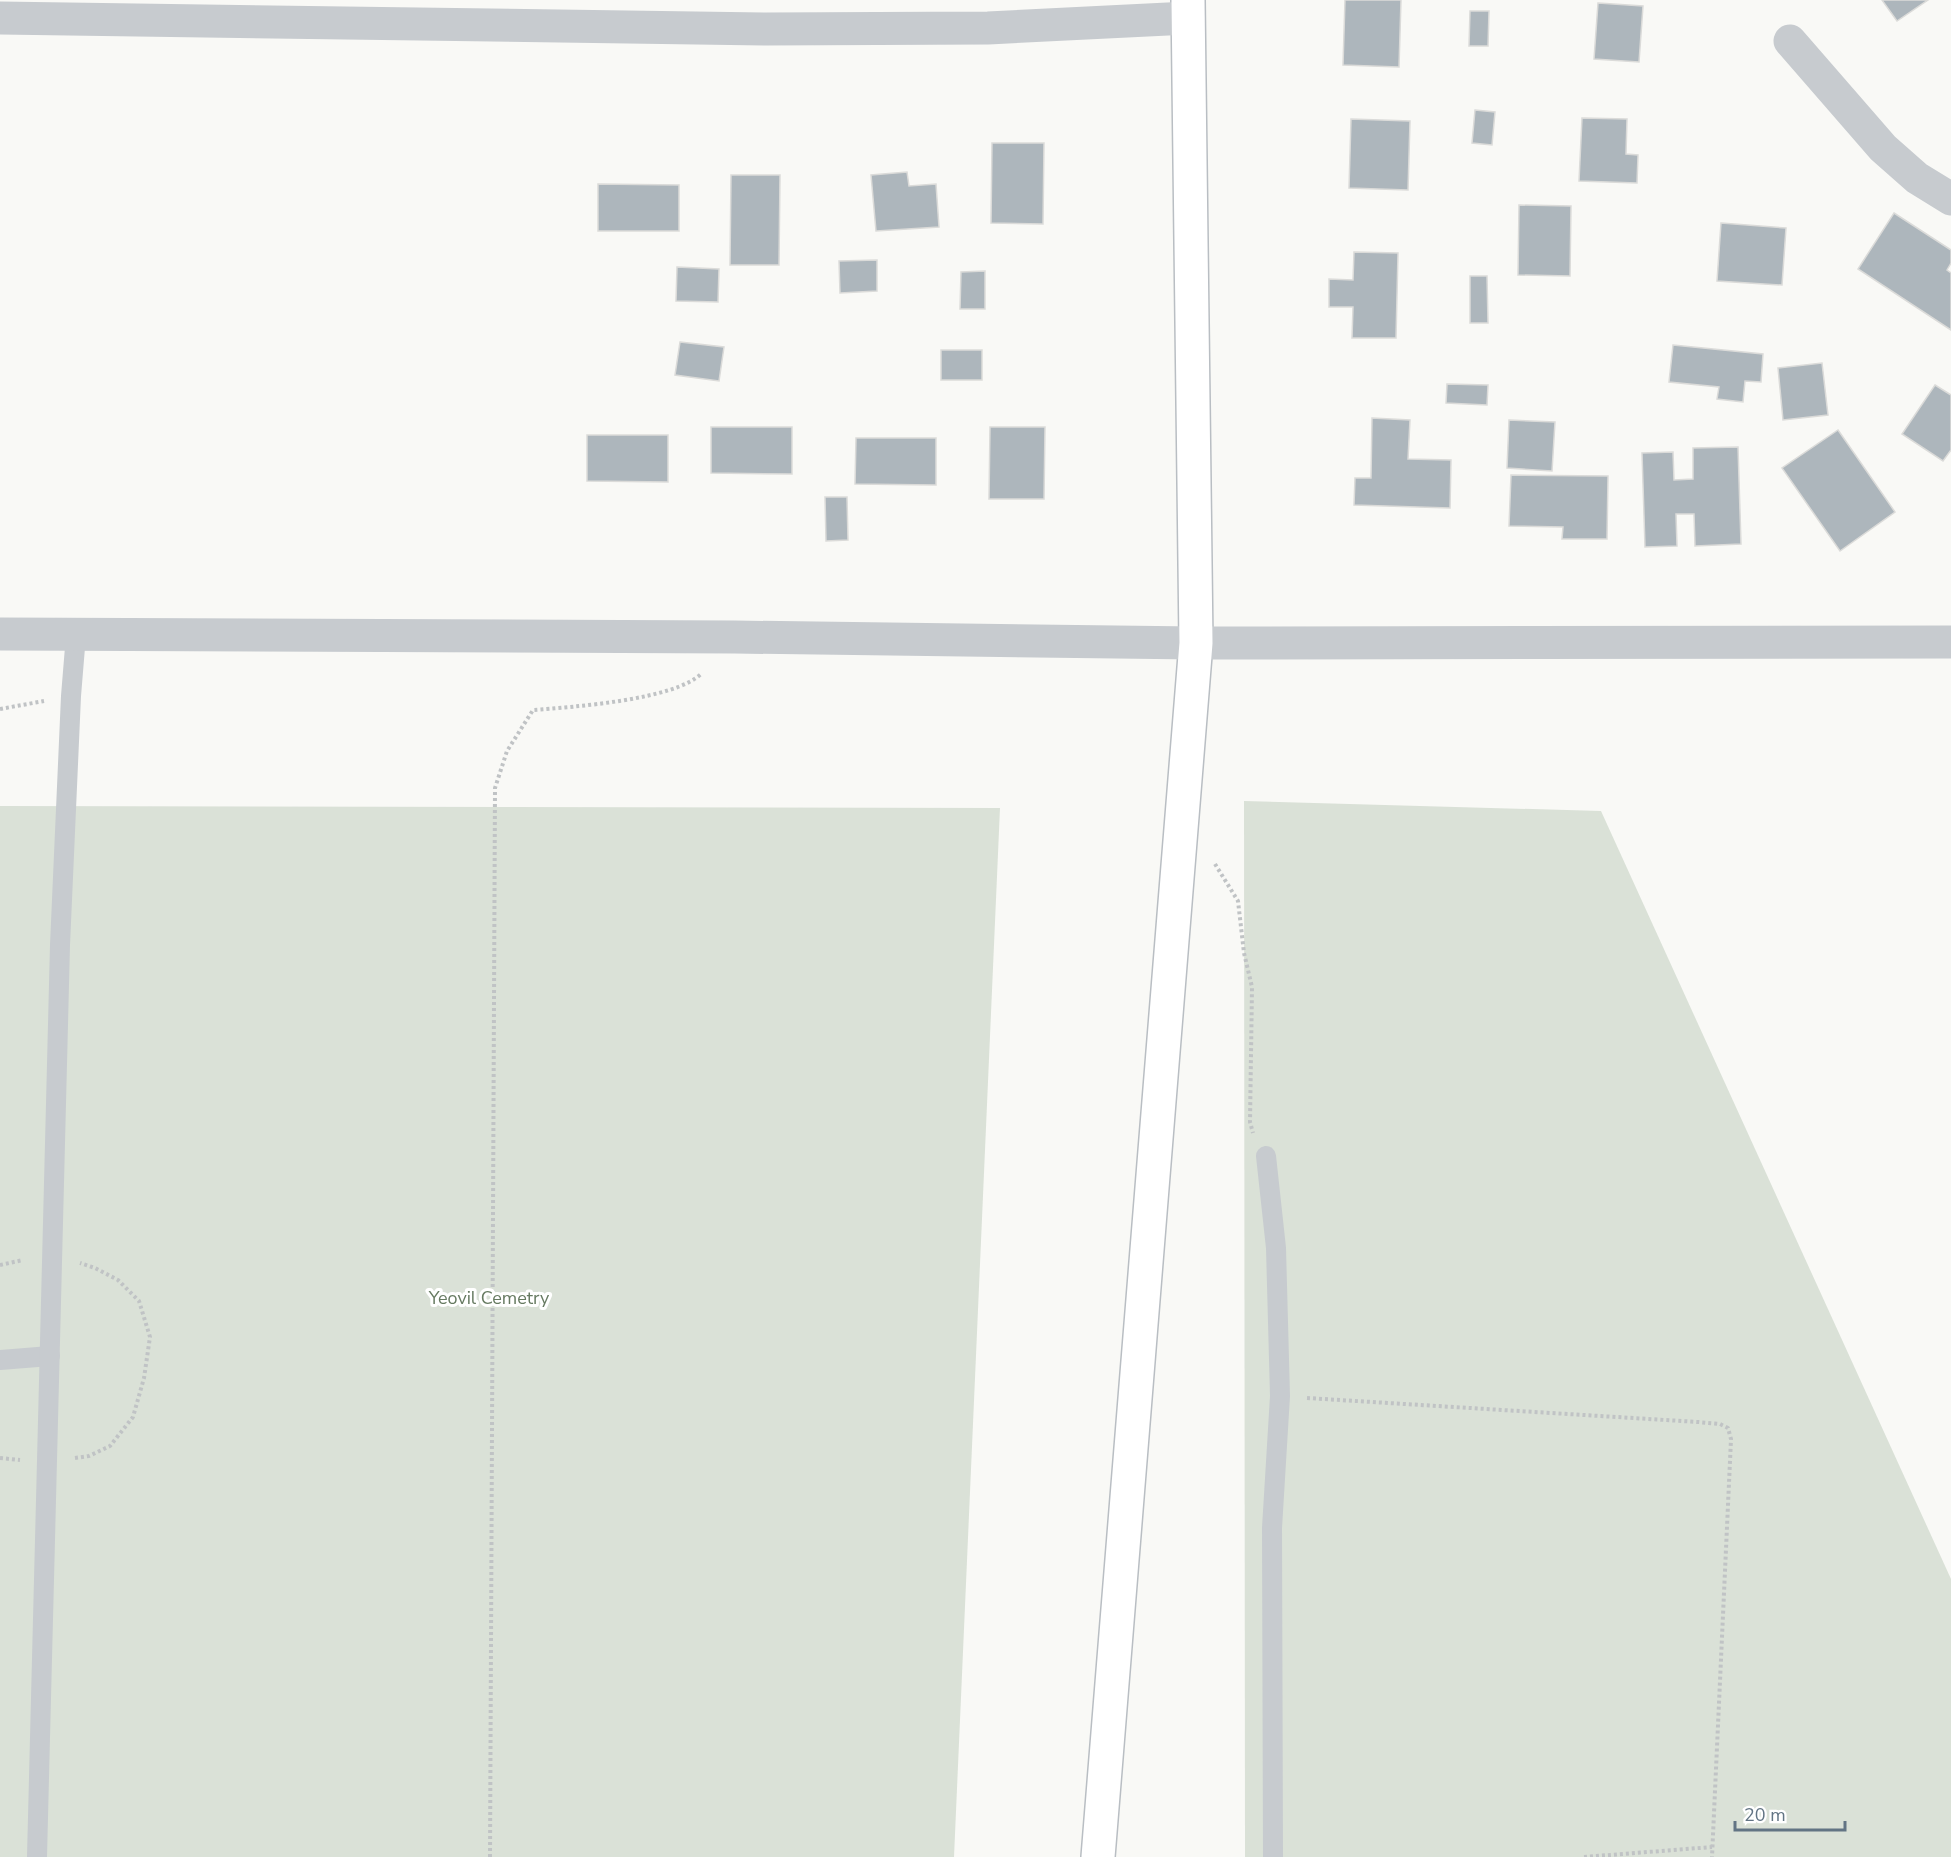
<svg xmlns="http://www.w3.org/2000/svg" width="1951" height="1857" viewBox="0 0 1951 1857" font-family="'Nunito Sans',sans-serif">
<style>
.green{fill:#dae1d7}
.building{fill:#adb6bc;stroke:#dbdbd9;stroke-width:1.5}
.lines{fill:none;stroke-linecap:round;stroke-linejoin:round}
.secondary-casing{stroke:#b9bec3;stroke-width:36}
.path{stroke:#c0c3c5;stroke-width:4;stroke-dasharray:3 3;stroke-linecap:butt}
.lane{stroke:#c7cbcf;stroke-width:20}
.street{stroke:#c7cbcf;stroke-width:33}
.secondary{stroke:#fff;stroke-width:33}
.labels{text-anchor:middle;stroke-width:6;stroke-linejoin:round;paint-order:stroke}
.park-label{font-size:18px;fill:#667a61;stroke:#fff}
</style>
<rect width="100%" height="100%" fill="#f9f9f6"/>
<g class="green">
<path d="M1244,801L1601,811L1951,1579V1857H1245Z"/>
<path d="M0,806L1000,808L954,1857H0Z"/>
</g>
<g class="building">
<path d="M1345,0H1401L1399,67L1343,65Z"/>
<path d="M1882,0H1928L1897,21Z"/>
<path d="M1598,3L1643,6L1639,62L1594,59Z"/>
<path d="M1470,11H1489L1488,46H1469Z"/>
<path d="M1475,110L1495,112L1492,145L1472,143Z"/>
<path d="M1582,118L1627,119L1626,154L1638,155L1637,183L1579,181Z"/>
<path d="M1351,119L1410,121L1408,190L1349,188Z"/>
<path d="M992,143H1044L1043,224L991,223Z"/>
<path d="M907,172L909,186L936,184L939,227L876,231L871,175Z"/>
<path d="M731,175H780L779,265H730Z"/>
<path d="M598,184L679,185V231H598Z"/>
<path d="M1519,205L1571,206L1570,276L1518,275Z"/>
<path d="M1894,213L1951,250V263L1947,270L1951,273V330L1858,269Z"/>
<path d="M1721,223L1786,228L1782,285L1717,281Z"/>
<path d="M1354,252L1398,253L1396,338H1352L1353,307H1329V279L1353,280Z"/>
<path d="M877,260V291L840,293L839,261Z"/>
<path d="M677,267L719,269L718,302L676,301Z"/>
<path d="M985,271V309H960L961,272Z"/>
<path d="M1470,276H1487L1488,323H1470Z"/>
<path d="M680,342L724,347L719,381L675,375Z"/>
<path d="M1673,345L1763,354L1761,382L1745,381L1743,402L1717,399L1719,387L1669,382Z"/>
<rect x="941" y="350" width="41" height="30"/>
<path d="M1822,363L1828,415L1783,420L1778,368Z"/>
<path d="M1447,384L1488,385L1487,405L1446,403Z"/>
<path d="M1935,385L1951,395V450L1943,461L1902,434Z"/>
<path d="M1372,418L1410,420L1408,459L1451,460L1450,508L1354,505L1355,478H1371Z"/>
<path d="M1509,420L1555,422L1552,471L1507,468Z"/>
<path d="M711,427H792V474L711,473Z"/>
<path d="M990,427H1045L1044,499H989Z"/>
<path d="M1838,430L1895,512L1840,551L1782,468Z"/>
<path d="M587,435H668V482L587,481Z"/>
<path d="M856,438H936V485L855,484Z"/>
<path d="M1738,447L1741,544L1695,546L1694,514H1676L1677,546L1645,547L1642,453L1673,452L1674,480L1693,479V448Z"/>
<path d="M1511,475L1608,476L1607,539H1562L1563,527L1509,526Z"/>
<path d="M825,497H847L848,540L826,541Z"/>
</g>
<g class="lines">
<defs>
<path id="secondary" d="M1098,1857L1196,643L1188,0"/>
</defs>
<use href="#secondary" class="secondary-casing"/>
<g class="path">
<path d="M0,709L44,701"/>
<path d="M1215,864L1238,901L1244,953L1252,987L1250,1122L1253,1133"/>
<path d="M0,1265L23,1260"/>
<path d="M1307,1398L1698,1422L1720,1424L1728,1428L1731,1439L1712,1857"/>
<path d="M0,1458L20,1460"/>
<path d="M75,1458L89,1456L110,1446L133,1417L144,1378L150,1337L139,1301L118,1280L95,1268L80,1263"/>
<path d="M490,1857L495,788L507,751L533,710C572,707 676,700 702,673"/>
<path d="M1584,1857L1712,1847"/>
</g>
<g class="lane">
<path d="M1266,1156L1276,1248L1280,1396L1272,1528L1273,1857"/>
<path d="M0,1360L50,1356"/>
<path d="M37,1857L60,945L71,696L76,635"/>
</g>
<g class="street">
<path d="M0,18L766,29L988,28L1188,18"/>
<path d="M1790,41L1883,148L1917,178L1951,199"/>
<path d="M0,634L735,637L1196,643L1951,642"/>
</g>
<use href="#secondary" class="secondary"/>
</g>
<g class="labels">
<g class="park-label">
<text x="489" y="1304">Yeovil Cemetry</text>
</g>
</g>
<path d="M1735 1821v9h110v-9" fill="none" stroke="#627484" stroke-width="3"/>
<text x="1744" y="1821" font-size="18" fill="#627484" stroke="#ffffff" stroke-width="4.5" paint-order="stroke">20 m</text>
</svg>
